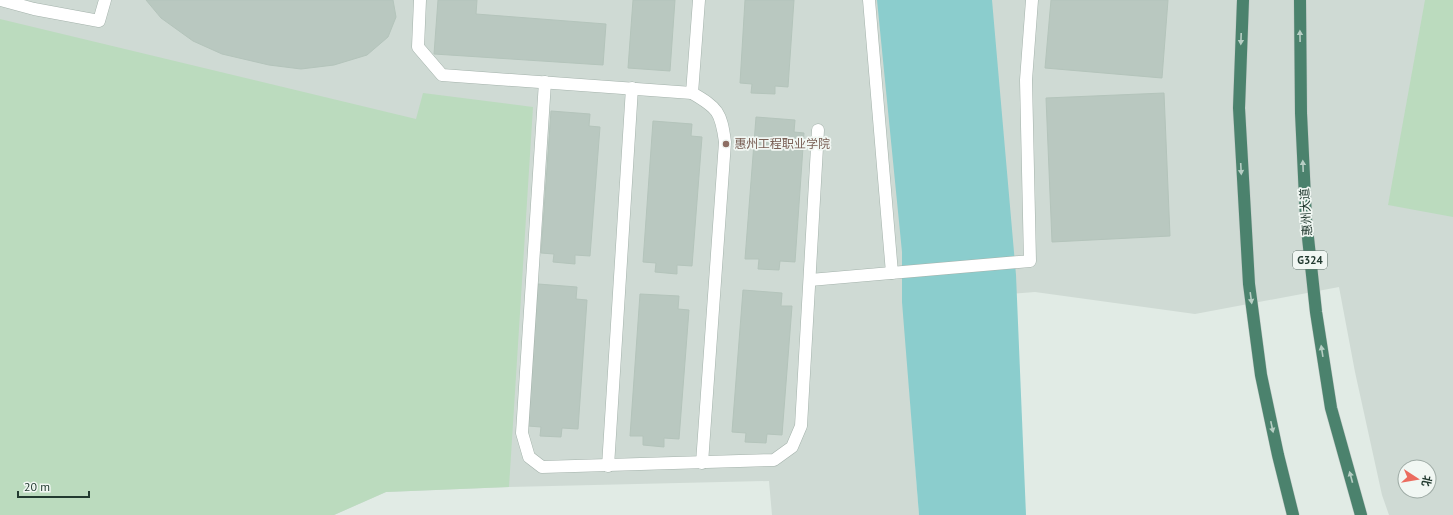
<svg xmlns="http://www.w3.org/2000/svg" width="1453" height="515" viewBox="0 0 1453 515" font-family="'PT Sans','Noto Sans SC',sans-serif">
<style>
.built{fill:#cfdad4;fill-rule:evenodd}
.green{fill:#bbdbbe}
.water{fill:#8bcdcd}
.building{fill:#b9c8c0;stroke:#b4c4bb}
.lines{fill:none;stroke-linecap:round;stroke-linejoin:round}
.service-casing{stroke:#a4b2ab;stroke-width:13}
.trunk-casing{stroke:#c1c8c5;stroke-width:13}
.service{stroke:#fff;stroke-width:12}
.trunk{stroke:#4b826d;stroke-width:12}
.oneway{fill:#b7cec4}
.education-dot{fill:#8d6e63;stroke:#f1f7f3;stroke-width:1.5}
.labels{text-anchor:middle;stroke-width:3.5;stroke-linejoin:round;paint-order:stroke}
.shield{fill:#f1f7f3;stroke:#60736a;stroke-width:1}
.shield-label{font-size:11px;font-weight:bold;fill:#223a30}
.education-label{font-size:12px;fill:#785e54;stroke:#f1f7f3;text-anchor:start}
.street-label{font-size:12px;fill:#223a30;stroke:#f1f7f3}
</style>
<rect width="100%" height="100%" fill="#e1ebe5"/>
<path class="built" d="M0,0H1453V515H1389L1382,495L1355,372L1339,287L1195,314L1035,292L903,302L919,515H772L769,481L509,487L386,492L334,515H0ZM1405,467H1429V491H1405Z"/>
<g class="green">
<path d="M1425,0H1453V217L1388,205Z"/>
<path d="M0,19L416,119L423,93L533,107L509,487L386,492L334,515H0Z"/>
</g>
<path class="water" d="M877,0H992L1016,275L1026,515H919L902,302V252Z"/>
<g class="building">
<path d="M146,0H393L396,17L388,37L367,55L334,65L301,69L269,65L222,54L193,41L161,18Z"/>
<path d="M438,0H477L476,14L606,24L603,65L434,54Z"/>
<path d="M633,0H675L670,71L628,68Z"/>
<path d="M745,0H794L788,87L775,86V94L751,93L752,84L740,83Z"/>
<path d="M1051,0H1168L1162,78L1045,68Z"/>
<path d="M1164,93L1170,236L1052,242L1046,98Z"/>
<path d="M551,111L590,114L589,126L600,127L590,256L575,255V264L553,262L554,254L541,253Z"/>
<path d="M756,117L795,120L794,132L804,133L795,262L780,261L779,270L758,269L759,259H745Z"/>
<path d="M653,121L692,124L691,136L702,137L692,266L677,265V274L655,272L656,263L643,262Z"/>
<path d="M538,284L577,287L576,299L587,300L578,429L562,428L561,437L540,436L541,427L528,426Z"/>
<path d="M743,290L782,293L781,306H792L782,435L767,434L766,443L745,442L746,433L732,432Z"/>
<path d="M640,294L679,296L678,309L689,310L679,439L664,438V447L643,445V436H630Z"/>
</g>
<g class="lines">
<defs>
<g id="service">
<path d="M1,0L34,9L99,21L105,0"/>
<path d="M420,0L418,47L442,75L692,93"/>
<path d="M699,0L692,93C718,108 721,112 725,142L702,463"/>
<path d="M869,0L892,273"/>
<path d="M545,82L522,433L529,457L542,467L774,460L792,447L801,426L818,130"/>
<path d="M810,280L1030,261L1026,80L1032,0"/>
<path d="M608,466L632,88"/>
</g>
<g id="trunk">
<path d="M1243,0L1239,108L1249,284L1261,375L1278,455L1293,515"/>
<path d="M1300,0L1301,113L1306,219L1316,312L1331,408L1361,515"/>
</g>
</defs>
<use href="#service" class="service-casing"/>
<use href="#trunk" class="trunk-casing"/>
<use href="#service" class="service"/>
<use href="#trunk" class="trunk"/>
</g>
<defs><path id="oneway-solid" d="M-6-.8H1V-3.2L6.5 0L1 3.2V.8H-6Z"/></defs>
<g class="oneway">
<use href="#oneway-solid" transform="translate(1300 36) rotate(-91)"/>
<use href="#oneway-solid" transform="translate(1241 39) rotate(92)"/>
<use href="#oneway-solid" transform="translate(1303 166) rotate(-92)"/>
<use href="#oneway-solid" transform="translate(1241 169) rotate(87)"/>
<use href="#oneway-solid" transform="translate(1251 298) rotate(82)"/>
<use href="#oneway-solid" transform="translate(1322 351) rotate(-99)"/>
<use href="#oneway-solid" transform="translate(1272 427) rotate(78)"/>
<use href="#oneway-solid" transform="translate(1351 477) rotate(-105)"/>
</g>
<circle class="education-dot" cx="726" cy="144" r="4"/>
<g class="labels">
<rect class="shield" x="1293" y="251" width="34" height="18" rx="3"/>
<g class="shield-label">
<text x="1310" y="264">G324</text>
</g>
<g class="education-label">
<text x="734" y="148">惠州工程职业学院</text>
</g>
<g class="street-label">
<text transform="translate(1306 212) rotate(-94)" y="4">惠州大道</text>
</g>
</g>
<g transform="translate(1417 479) rotate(102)"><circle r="19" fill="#f1f7f3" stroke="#9eaba5"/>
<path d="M0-3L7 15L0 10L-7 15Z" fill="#eb6c5f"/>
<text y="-6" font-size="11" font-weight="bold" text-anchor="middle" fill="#223a30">北</text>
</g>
<path d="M18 491v6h71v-6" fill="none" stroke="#223a30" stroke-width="2"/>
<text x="24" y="491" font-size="12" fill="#223a30" stroke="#f1f7f3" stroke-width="3" paint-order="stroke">20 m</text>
</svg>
